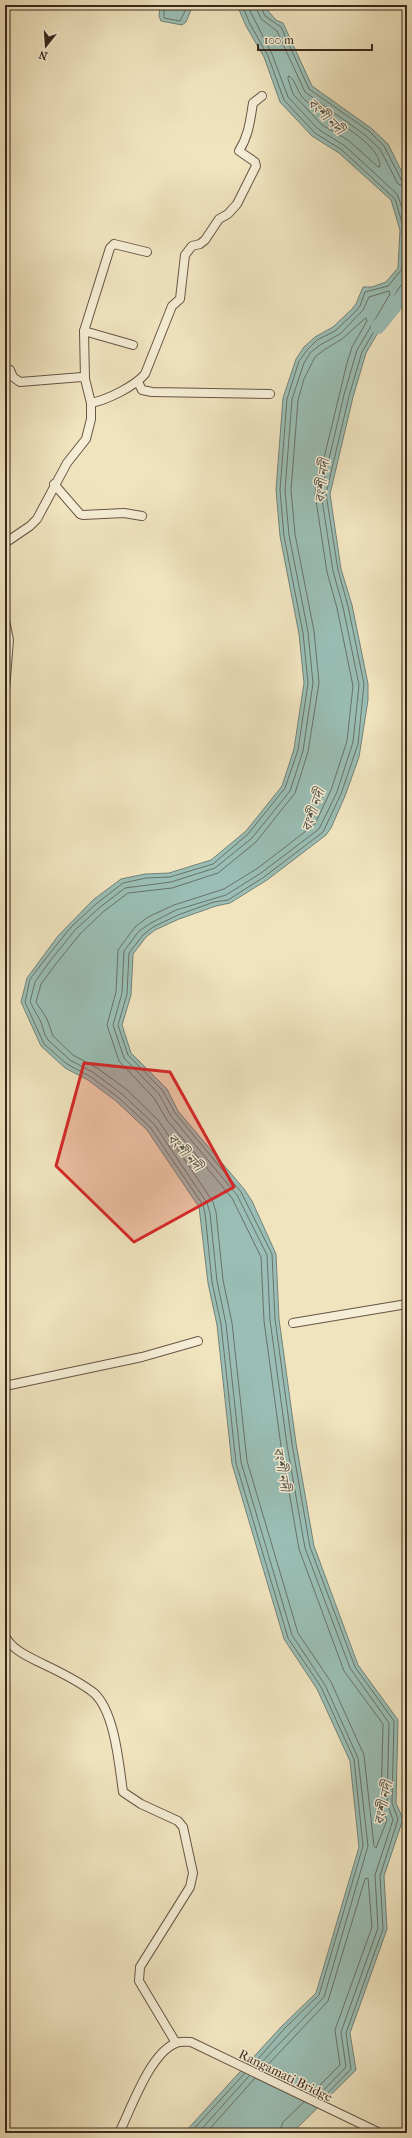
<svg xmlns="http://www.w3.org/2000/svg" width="412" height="2138" viewBox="0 0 412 2138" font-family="'IM FELL French Canon','Noto Serif Bengali',serif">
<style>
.water{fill:#9abeb5;stroke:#738278}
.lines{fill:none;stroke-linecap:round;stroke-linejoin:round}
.shore{stroke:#697268;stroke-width:1}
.river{stroke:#9abeb5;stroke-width:14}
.minor-casing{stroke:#665645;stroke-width:10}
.minor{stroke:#f5edd5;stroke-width:8}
.marked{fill:#d62828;fill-opacity:0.2;stroke:#d62828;stroke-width:3;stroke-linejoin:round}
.labels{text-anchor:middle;stroke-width:3;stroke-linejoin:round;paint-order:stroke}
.street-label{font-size:13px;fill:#38271c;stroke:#f5edd5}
.water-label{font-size:14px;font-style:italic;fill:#55544a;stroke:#f5edd5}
</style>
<rect width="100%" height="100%" fill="#f0e4bf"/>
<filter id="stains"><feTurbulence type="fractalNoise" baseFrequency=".005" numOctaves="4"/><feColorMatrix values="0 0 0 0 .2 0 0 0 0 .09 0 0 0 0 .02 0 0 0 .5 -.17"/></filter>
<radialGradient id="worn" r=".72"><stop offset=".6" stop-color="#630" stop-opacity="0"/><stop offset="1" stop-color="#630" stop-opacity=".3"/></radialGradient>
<g class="water">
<path d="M160,5H193L186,22L182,25L161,21L159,16Z"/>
<path d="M237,5H263L276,20L283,23L312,86L371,128L388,144L407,182V283L366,353L353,397L330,494L341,569L352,605L368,684V700L359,757L345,796L331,828L326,835L267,880L230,903L216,906L179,919L155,930L146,937L133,954L131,995L122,1025L131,1053L167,1089L178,1111L244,1189L252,1201L276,1254L279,1319L296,1443L314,1546L358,1665L398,1720L396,1803L403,1819L384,1876L387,1929L350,2033L356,2070L292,2133H184L282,2026L316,1993L359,1847L350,1761L317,1689L284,1639L232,1464L217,1325L208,1283L199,1207L147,1130L116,1101L88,1080L65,1068L41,1046L21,1002L27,978L58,936L93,900L121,879L145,874L169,873L211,860L246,831L282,786L294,749L304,683L299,634L280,536L276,490L283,398L296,359L304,347L315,337L333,327L352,309L356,304L363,287H372L386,282L398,268L400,230L391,200L339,153L312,136L280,102L264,57L246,26Z"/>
</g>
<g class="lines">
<g class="shore">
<path d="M164,5V18L180,21L188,5"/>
<path d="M242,5L250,24L268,56L284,100L315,133L342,150L395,199L404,229L402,269L388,286L365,292L360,306L355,312L335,331L317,340L307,350L299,361L287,399L280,490L284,536L303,633L308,683L298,750L285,788L248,834L213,864L170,877L146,878L123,883L96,904L71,927L46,958L30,979L25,1002L44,1044L67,1064L91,1077L119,1098L150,1127L203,1205L205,1213L212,1282L221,1324L236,1463L288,1638L321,1687L354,1759L363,1846L319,1995L285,2028L252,2066"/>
<path d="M247,5L272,54L288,97L318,129L345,146L397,194L407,221"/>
<path d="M255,5L261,19L277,31L305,92L365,135L380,149L398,184L407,188"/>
<path d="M260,5L265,16L281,27L309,89L369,131L384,146L402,181L407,183"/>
<path d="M289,76C296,80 298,95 306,101C323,116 381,141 380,167H378L348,140L322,125L293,94L288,79Z"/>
<path d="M366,318L367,321L352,347L347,363L324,458L319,469L315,494L327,572L337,608L353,686L347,741L331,790L315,824L258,868L224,889L174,905L148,917L135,927L118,950L116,992L107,1025L119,1061L154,1098L167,1120L232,1198L261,1257L264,1321L281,1446L299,1549L344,1671L383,1724L381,1804L387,1820L376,1848L374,1846L364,1755L331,1682L298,1633L247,1461L232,1323L223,1280L216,1212L213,1202L158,1120L126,1089L97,1068L73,1055L53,1036L47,1019L36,1002L41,984L55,965L80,934L103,912L128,893L172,888L218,873L256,842L295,793L308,752L319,683L314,631L295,534L291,490L298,400L304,379L315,357L324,350L342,339Z"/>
<path d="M256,2068L324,1997L368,1846L358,1758L325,1685L292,1635L241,1462L226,1324L217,1281L210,1213L207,1203L154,1124L122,1094L94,1073L70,1060L48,1040L45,1035L41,1022L30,1002L35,982L50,961L75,930L99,908L125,888L171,882L215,868L252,838L290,791L303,751L313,683L308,632L289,535L285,490L292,399L304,363L310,353L320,345L340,334L363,310L369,297L389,291L390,294L357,350L344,395L321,493L333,571L343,607L359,685L353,742L337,792L319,829L261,873L226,895L176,910L151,923L139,931L124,951L122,993L113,1025L124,1058L159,1094L171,1116L237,1195L267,1255L270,1320L287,1445L305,1548L350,1668L389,1723L387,1803L393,1820L375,1875L378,1928L341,2032L346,2067L317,2097"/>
<path d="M262,2071L328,2001L365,1879L368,1878L372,1927L335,2030L340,2065L311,2094"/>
<path d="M322,2099L351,2069L346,2033L383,1929L380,1876L398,1819L392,1803L394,1721L355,1667L310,1547L292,1444L275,1319L272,1254L241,1192L175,1113L163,1091L128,1055L118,1025L127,994L129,953L143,935L153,927L178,915L214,902L228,900L264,877L323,832L341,794L358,744L364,684L348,606L338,570L326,494L349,396L362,352L399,288L403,283L407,282"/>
<path d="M190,2133L245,2073"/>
<path d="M198,2133L249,2076"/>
<path d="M206,2133L255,2078"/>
<path d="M279,2133L283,2122L304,2102"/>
</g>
<path class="river" d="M378,327L407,291"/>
<defs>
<g id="minor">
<path d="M84,331L133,345"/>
<path d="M5,368L10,370L13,377L20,382L82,377L85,379L91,403V419L86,439L67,463L37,519L30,526L5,543"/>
<path d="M85,379L84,331L110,248L114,244L147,252"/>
<path d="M138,382L142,390L152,392L270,394"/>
<path d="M91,403C107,400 135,386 145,374L172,306L180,299L185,255L192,246L200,244L205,240L219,219L228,214L237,204L256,166L255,162L239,151C249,135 250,121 253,103L262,96"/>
<path d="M54,484L80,514L83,515L124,513L142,516"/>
<path d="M5,620L9,640L5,690"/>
<path d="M293,1323L407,1304"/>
<path d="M5,1386L142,1357L198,1341"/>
<path d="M5,1636C12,1650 29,1657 43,1664C60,1672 80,1682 94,1693C115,1712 119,1765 123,1792L141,1804L178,1821L183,1827L193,1873L190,1887L140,1967L139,1981L176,2043"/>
<path d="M119,2133C131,2109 150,2053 176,2043C180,2041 186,2042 191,2042L380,2133"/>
</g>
</defs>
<use href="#minor" class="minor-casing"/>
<use href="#minor" class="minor"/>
</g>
<path class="marked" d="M84,1063L170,1072L234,1187L134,1242L56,1166Z"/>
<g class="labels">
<g class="street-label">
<text transform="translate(286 2075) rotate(26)" y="5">Rangamati Bridge</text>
</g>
<g class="water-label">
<text transform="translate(326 116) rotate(45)" y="5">বংশী নদী</text>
<text transform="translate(322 481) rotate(-83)" y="5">বংশী নদী</text>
<text transform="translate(313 810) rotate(-71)" y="5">বংশী নদী</text>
<text transform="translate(185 1152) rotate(48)" y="5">বংশী নদী</text>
<text transform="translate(282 1469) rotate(80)" y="5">বংশী নদী</text>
<text transform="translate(383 1803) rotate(-78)" y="5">বংশী নদী</text>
</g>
</g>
<rect width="412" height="2138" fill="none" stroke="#f0e4bf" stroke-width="20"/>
<rect x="6" y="6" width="400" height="2126" fill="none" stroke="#38271c" stroke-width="2"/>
<rect x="10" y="10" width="392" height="2118" fill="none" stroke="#38271c"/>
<g transform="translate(46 46) rotate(197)" stroke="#f5edd5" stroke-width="3" paint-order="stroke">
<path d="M0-3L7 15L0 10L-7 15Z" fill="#38271c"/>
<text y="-6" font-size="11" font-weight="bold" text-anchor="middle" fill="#38271c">N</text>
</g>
<path d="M258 44v6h114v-6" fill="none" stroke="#38271c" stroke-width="2"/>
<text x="264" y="44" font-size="12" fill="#38271c" stroke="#f5edd5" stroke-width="3" paint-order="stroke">100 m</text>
<rect width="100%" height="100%" filter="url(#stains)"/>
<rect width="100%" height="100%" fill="url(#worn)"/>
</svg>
